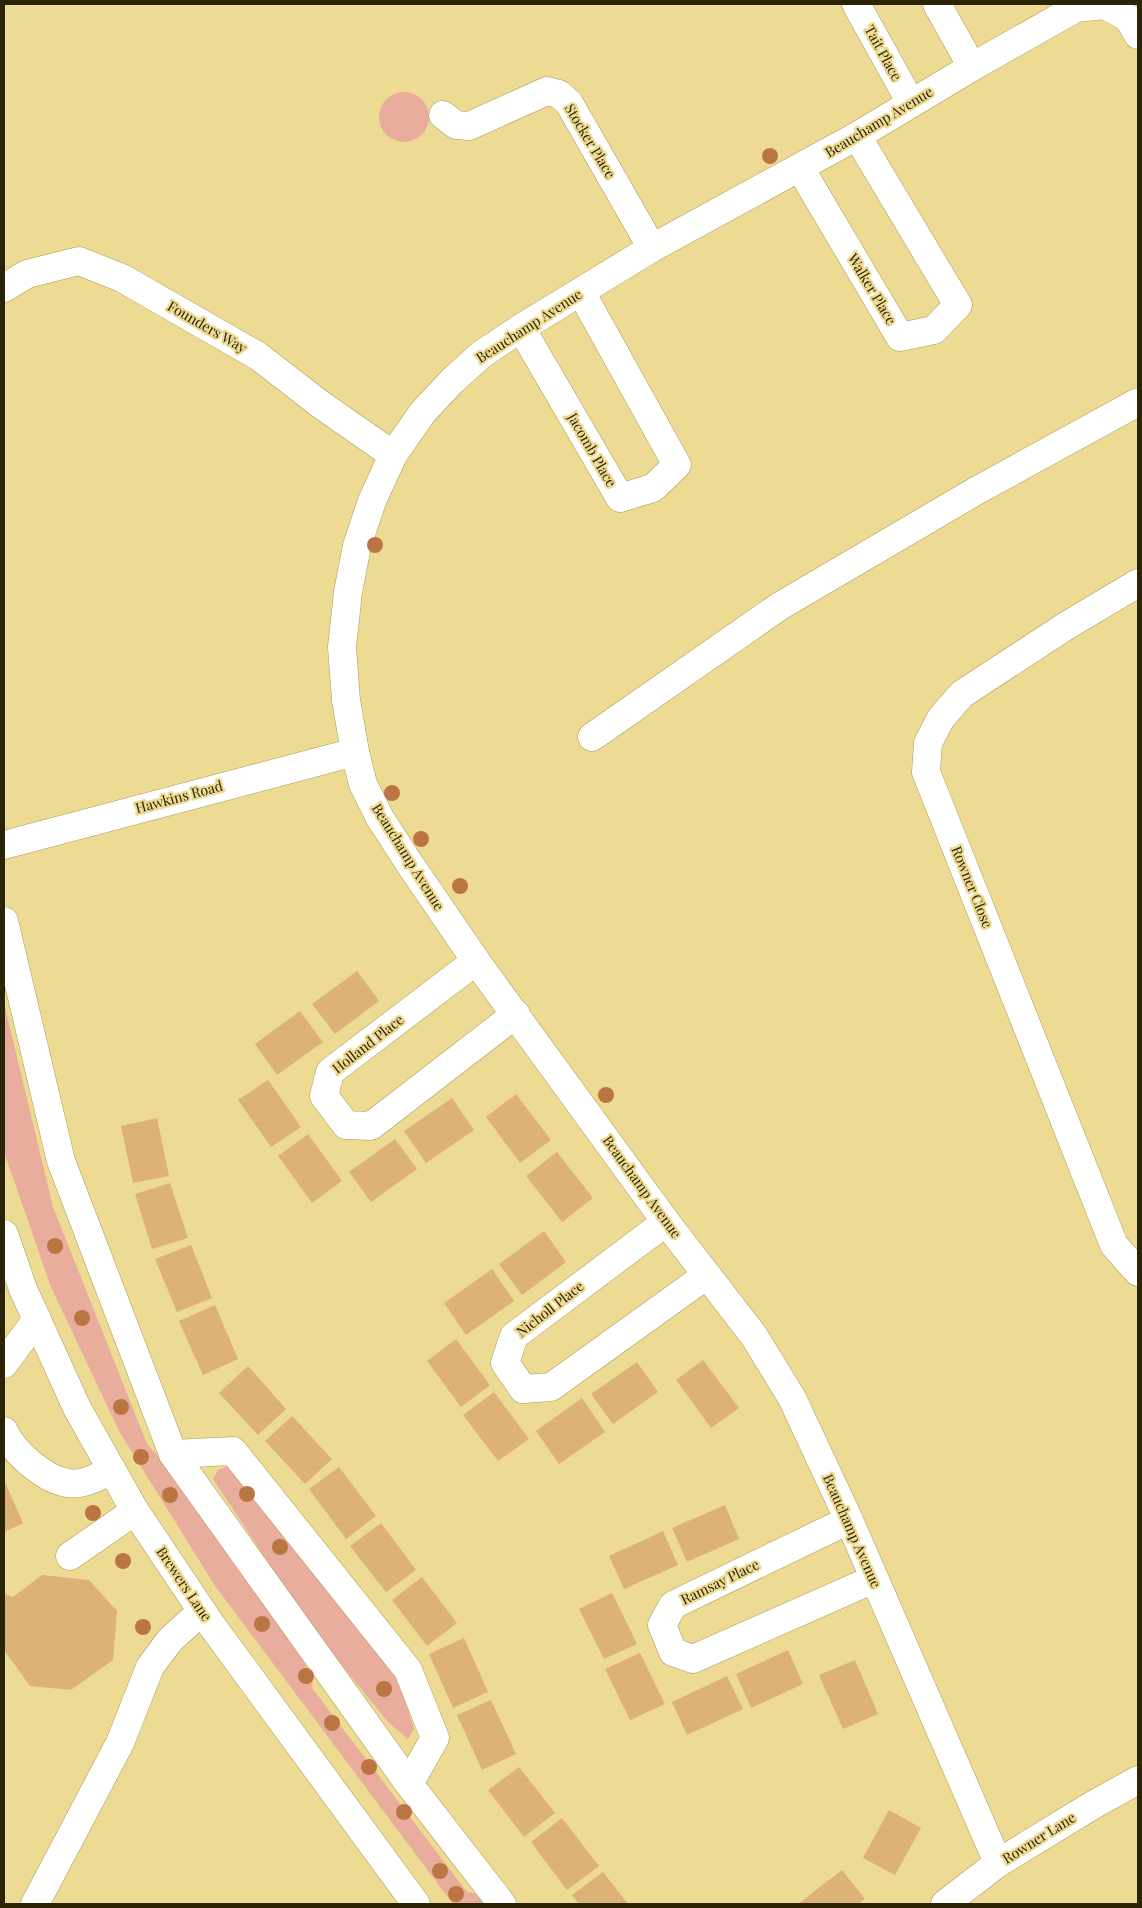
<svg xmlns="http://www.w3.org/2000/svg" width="1142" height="1908" viewBox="0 0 1142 1908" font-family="'Playfair Display',serif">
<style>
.green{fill:#e9ad9d}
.building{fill:#ddb276}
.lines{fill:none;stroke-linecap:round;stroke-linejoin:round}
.minor-casing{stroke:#ab9854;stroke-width:29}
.minor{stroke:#fff;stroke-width:28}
.tree{fill:#ba7543}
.labels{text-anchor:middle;stroke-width:4.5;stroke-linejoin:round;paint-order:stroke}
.street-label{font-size:14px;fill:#2b2306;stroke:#eddb94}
</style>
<rect width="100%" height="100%" fill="#eddb94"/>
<g class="green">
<circle cx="404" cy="117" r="25"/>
<path d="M4,1003L53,1207L147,1444L179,1479L313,1676L312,1688L467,1892L478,1894L486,1904H453L215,1586L119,1431L51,1287L4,1152Z"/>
<path d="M235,1463L395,1667L414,1729L408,1739L389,1723L313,1630L213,1479L218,1470Z"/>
</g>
<g class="building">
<path d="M357,971L379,1001L335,1034L312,1004Z"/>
<path d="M300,1011L323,1042L277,1075L255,1044Z"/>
<path d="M268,1080L301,1127L271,1147L238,1100Z"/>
<path d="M516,1094L551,1140L520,1163L486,1117Z"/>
<path d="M452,1098L474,1130L426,1163L404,1131Z"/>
<path d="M157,1118L169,1176L133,1183L121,1126Z"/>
<path d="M308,1134L342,1181L312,1203L278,1156Z"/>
<path d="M395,1139L417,1169L371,1202L349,1172Z"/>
<path d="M557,1152L593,1198L562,1222L526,1176Z"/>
<path d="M170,1183L188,1238L152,1249L135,1194Z"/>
<path d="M544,1231L566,1262L522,1295L499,1264Z"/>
<path d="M191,1245L212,1298L177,1312L155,1259Z"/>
<path d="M492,1269L514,1301L466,1335L444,1303Z"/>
<path d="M215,1305L238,1359L203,1375L179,1321Z"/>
<path d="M456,1339L490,1385L461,1407L427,1361Z"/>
<path d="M703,1360L739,1408L711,1428L676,1380Z"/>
<path d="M637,1362L658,1392L613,1424L591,1394Z"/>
<path d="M248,1366L286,1409L258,1435L219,1393Z"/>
<path d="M494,1392L529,1439L498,1461L463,1415Z"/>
<path d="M582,1398L605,1432L559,1464L536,1431Z"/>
<path d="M292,1416L332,1459L305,1484L265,1441Z"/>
<path d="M339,1467L376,1516L346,1539L309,1489Z"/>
<path d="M4,1480L23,1523L4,1532Z"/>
<path d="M725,1505L739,1539L687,1562L672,1528Z"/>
<path d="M381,1523L416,1570L386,1592L350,1546Z"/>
<path d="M663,1531L678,1565L624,1589L609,1556Z"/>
<path d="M42,1575L89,1580L117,1611L113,1660L71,1690L30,1686L4,1650V1594L13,1597Z"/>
<path d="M422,1577L457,1623L427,1646L392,1600Z"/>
<path d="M612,1593L637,1644L604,1659L579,1609Z"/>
<path d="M464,1638L488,1692L453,1708L429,1654Z"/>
<path d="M788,1650L803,1684L751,1708L736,1674Z"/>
<path d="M640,1653L665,1704L630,1720L605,1669Z"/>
<path d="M855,1660L878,1714L843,1729L819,1675Z"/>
<path d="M727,1676L743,1709L687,1735L672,1702Z"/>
<path d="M491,1700L516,1754L482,1770L457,1715Z"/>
<path d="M519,1767L555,1813L524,1837L488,1790Z"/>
<path d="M889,1810L921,1828L895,1875L863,1858Z"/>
<path d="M562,1818L599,1866L567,1890L531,1842Z"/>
<path d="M842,1870L865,1899L858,1904H798Z"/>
<path d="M603,1872L621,1895L628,1904H579L572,1895Z"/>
</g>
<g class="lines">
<defs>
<g id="minor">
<path d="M856,4L911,103"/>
<path d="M937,4L972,67"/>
<path d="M443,115L456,125L469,126L547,91L559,94L569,103L652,248"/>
<path d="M800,168L900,337L934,330L958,305L857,136"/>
<path d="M4,288L27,274L79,261L122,278L258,356L320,404L393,455"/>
<path d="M521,328L620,498L653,488L677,465L581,292"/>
<path d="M1138,583L1066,626L962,694L941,718L928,743L926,772L1114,1245L1138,1272"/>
<path d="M592,737L780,606L976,491L1138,402"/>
<path d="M4,845L355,752"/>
<path d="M4,921L61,1161L173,1454L409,1784L502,1904"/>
<path d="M476,961L330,1072L324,1096L346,1125L371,1126L516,1014"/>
<path d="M666,1222L514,1336L505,1363L523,1389L551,1387L707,1275"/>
<path d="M4,1234L23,1289L77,1408L135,1511L210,1623L416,1904"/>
<path d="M4,1364L37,1319"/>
<path d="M4,1431C13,1452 45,1480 68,1483C83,1486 99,1476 112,1470"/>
<path d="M173,1454L233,1451L408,1670L435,1738L409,1784"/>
<path d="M849,1520L673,1605L662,1625L673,1652L693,1659L874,1579"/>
<path d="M70,1556L135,1511"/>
<path d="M998,1863L849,1520L792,1398L754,1336L666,1222L476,961L409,863L380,818L363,784L355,752L346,700L342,647L348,592L357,546L372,501L393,455L423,412L452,381L482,354L521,328L652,248L857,136L972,67L1076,8L1105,5L1128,18L1138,35"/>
<path d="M35,1904L120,1743L150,1667L170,1640L202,1611"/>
<path d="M945,1904L998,1863L1093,1805L1138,1780"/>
</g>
</defs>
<use href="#minor" class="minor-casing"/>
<use href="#minor" class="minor"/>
</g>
<g class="tree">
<circle cx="770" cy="156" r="8"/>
<circle cx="375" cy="545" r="8"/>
<circle cx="392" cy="793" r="8"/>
<circle cx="421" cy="839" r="8"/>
<circle cx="460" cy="886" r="8"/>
<circle cx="606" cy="1095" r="8"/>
<circle cx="55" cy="1246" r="8"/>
<circle cx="82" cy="1318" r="8"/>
<circle cx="121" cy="1407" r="8"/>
<circle cx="141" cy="1457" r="8"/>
<circle cx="247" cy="1494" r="8"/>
<circle cx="170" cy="1495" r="8"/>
<circle cx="93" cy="1513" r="8"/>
<circle cx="280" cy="1547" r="8"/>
<circle cx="123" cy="1561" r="8"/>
<circle cx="262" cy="1624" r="8"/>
<circle cx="143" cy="1627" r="8"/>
<circle cx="306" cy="1676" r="8"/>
<circle cx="384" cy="1689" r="8"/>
<circle cx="332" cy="1723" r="8"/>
<circle cx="369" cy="1767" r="8"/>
<circle cx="404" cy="1812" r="8"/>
<circle cx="440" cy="1871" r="8"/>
<circle cx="456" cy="1894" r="8"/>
</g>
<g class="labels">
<g class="street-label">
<text transform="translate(883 53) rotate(61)" y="5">Tait Place</text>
<text transform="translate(879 122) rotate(-31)" y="5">Beauchamp Avenue</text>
<text transform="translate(590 141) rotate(59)" y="5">Stocker Place</text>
<text transform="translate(872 289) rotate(59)" y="5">Walker Place</text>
<text transform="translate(529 326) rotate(-33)" y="5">Beauchamp Avenue</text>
<text transform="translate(207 327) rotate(30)" y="5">Founders Way</text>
<text transform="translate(592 450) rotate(60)" y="5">Jacomb Place</text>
<text transform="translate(179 797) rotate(-15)" y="5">Hawkins Road</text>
<text transform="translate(408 857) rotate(58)" y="5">Beauchamp Avenue</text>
<text transform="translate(972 887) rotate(68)" y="5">Rowner Close</text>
<text transform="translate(368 1044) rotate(-38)" y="5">Holland Place</text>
<text transform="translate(642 1187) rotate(54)" y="5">Beauchamp Avenue</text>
<text transform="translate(550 1309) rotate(-38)" y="5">Nicholl Place</text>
<text transform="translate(852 1531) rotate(66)" y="5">Beauchamp Avenue</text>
<text transform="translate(720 1582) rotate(-26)" y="5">Ramsay Place</text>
<text transform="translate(184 1584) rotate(56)" y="5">Brewers Lane</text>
<text transform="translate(1039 1838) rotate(-32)" y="5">Rowner Lane</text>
</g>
</g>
<rect width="1142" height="1908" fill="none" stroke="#2b2306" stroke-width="10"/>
</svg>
